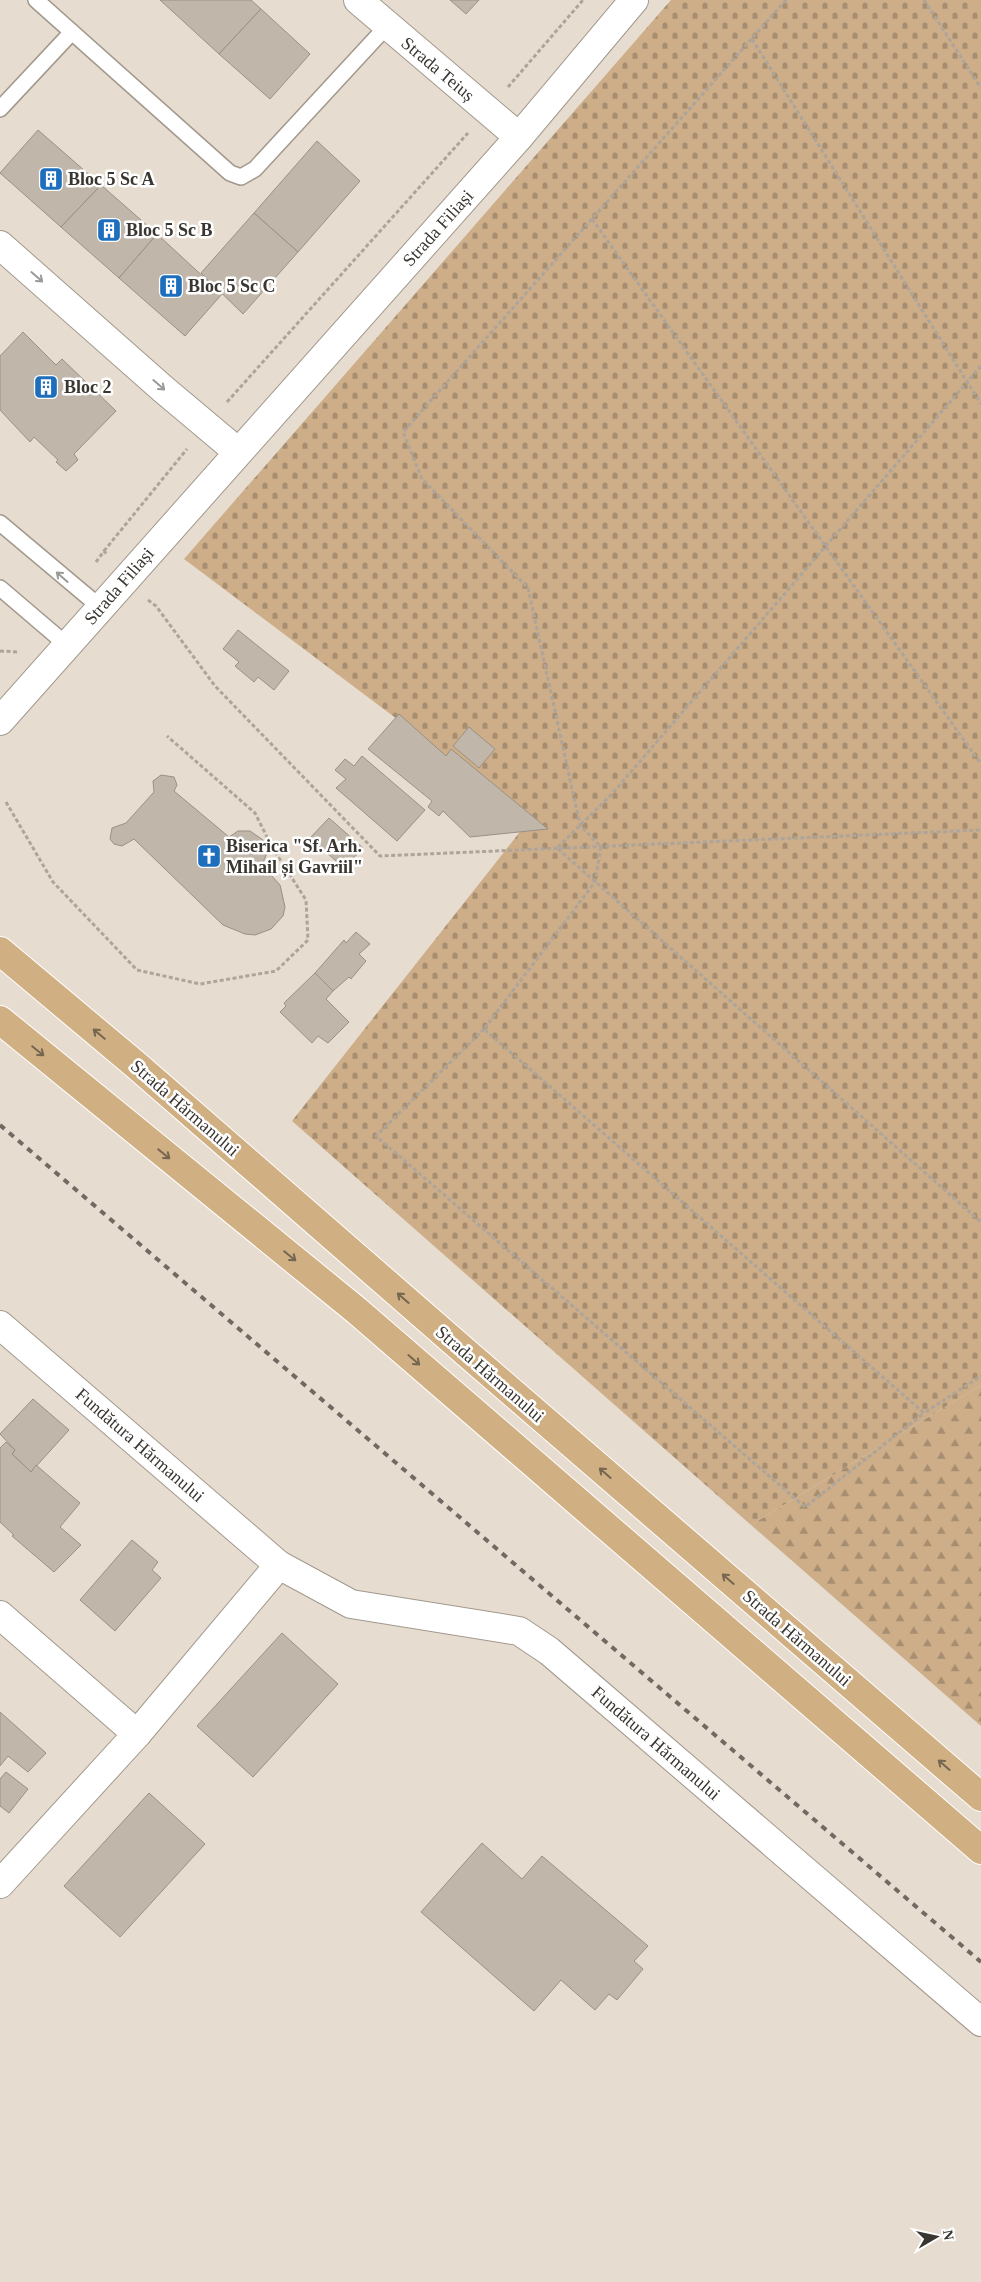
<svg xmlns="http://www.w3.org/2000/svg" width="981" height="2282" viewBox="0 0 981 2282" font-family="'Times New Roman',serif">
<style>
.forest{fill:url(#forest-firs)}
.cemetery{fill:url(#cemetery-stones)}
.building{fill:#c0b6aa;stroke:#9a9085}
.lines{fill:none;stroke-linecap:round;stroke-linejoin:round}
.service-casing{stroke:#a2988c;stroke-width:18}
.minor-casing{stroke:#a2988c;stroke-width:30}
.primary-casing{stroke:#fff;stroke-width:30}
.path{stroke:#ada49a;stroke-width:3;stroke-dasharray:4 2.5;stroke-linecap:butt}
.service{stroke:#fff;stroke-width:15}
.minor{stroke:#fff;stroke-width:28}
.primary{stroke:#d0af82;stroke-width:28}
.rail{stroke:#706a63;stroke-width:4;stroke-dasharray:6 6;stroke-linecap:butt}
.oneway{stroke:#9c9a98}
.oneway2{stroke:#756651}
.labels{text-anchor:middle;stroke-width:5;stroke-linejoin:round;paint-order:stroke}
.street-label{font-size:18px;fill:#393530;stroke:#fff}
.poi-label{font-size:18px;font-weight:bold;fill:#393530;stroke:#fff;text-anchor:start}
</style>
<defs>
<pattern id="forest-firs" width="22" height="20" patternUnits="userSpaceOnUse" patternTransform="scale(1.25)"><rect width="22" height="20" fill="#cdae89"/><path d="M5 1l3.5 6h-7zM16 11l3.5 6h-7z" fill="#a78e70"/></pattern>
<pattern id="cemetery-stones" width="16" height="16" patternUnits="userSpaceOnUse" patternTransform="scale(1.25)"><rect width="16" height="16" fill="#cdae89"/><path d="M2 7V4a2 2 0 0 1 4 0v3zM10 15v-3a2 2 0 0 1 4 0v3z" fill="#a78e70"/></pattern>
</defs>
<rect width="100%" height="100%" fill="#e7dcd0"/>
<path class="forest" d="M981,1385V1726L751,1525Z"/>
<path class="cemetery" d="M671,0H981V1385L751,1525L292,1121L530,819L184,559Z"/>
<g class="building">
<path d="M160,0H251L261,9L219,54Z"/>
<path d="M450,0H479L466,14Z"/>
<path d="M261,9L310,54L270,99L219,54Z"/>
<path d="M38,130L101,185L61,227L0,173Z"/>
<path d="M317,141L360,181L298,252L254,213Z"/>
<path d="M101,185L157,234L119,278L61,227Z"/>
<path d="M254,213L298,252L243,314L201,273Z"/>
<path d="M157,234L222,294L185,336L119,278Z"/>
<path d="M23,332L56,365L62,359L116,411L74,454L78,460L66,471L56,462L58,460L34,437L30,442L0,410V356Z"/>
<path d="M238,630L289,671L274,690L258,677L254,682L235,666L239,662L223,649Z"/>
<path d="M399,714L446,756L451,749L548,829L470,837L443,811L439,816L428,807L432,801L368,749Z"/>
<path d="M469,727L495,749L479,768L453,746Z"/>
<path d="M362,756L425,810L397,841L336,788L346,779L335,770L345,759L354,766Z"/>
<path d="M161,775L174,777L177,785L174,791L229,837L238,831H250L263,840L267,853L262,865L280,885L285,907L283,916L271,929L255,935L245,934L223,925L134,839L122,846L114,844L110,839L112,828L126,823L154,792L153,781Z"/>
<path d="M329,818L363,848L344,868L310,838Z"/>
<path d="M356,932L370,944L359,954L366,961L351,979L349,977L333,991L315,973L344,940L346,943Z"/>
<path d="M315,973L333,991L326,999L349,1022L328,1043L318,1036L312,1043L280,1012L286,1006L284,1003Z"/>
<path d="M33,1399L69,1430L31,1472L12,1454L15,1450L0,1434Z"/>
<path d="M6,1442L15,1450L12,1454L31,1472L36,1465L80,1503L60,1527L81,1545L54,1572L12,1536L14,1535L0,1522V1448Z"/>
<path d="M132,1540L158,1562L152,1570L161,1578L115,1631L80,1600Z"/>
<path d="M282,1633L338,1684L253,1777L197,1726Z"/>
<path d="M0,1712L46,1753L28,1772L8,1756L0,1766Z"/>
<path d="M6,1772L28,1789L9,1813L0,1806V1779Z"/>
<path d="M149,1793L205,1844L120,1937L64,1886Z"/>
<path d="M482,1843L522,1879L542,1856L648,1946L634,1961L643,1969L617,2000L609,1994L595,2010L561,1980L534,2011L421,1912Z"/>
</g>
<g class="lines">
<defs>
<g id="service">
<path d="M36,0L230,173L241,177L255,169L387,26"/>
<path d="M0,109L72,32"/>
<path d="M0,523L100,607"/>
<path d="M0,588L68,646"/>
</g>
<g id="minor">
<path d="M358,0L519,137"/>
<path d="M0,245L163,389L238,452"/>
<path d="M0,721L519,137L634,0"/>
<path d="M0,1325L279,1565L351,1604L519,1631L549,1651L981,2022"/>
<path d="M0,1615L137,1734"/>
<path d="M0,1884L137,1734L279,1565"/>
</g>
<g id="primary">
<path d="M0,951L136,1065L470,1356L981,1797"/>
<path d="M0,1020L356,1310L981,1850"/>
</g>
</defs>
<use href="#service" class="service-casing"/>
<use href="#minor" class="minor-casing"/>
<use href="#primary" class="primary-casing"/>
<g class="path">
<path d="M786,0L403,432L422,479L528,588L580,825L601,847L595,882L484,1029L924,1413L981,1376"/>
<path d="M924,0L981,88"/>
<path d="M752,39L981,404"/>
<path d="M508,87L583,0"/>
<path d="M592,219L981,764"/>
<path d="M981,366L611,795L557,848L981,1222"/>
<path d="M227,402L468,133"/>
<path d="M104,551L187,449"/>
<path d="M96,562L104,551L107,555"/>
<path d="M148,600L156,606L215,686L380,856L981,830"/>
<path d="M0,651L19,652"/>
<path d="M6,802L53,882L137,970L200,984L276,971L308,940L306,900L272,847L255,813L167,736"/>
<path d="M484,1029L376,1136L805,1507L924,1413"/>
</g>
<use href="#service" class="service"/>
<use href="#minor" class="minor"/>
<use href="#primary" class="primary"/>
<path class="rail" d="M0,1125L981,1962"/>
</g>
<defs><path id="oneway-shaft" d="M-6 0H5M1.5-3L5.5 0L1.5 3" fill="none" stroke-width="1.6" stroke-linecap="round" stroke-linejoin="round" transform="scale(1.25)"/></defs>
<g class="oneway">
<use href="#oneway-shaft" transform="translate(37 277) rotate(41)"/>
<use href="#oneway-shaft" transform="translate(159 385) rotate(41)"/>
<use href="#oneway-shaft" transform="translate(62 577) rotate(-139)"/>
</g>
<g class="oneway2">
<use href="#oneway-shaft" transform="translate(99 1034) rotate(-140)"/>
<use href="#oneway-shaft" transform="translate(38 1051) rotate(39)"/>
<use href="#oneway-shaft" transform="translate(164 1154) rotate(39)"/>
<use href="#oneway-shaft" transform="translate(290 1256) rotate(39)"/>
<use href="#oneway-shaft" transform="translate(403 1298) rotate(-139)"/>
<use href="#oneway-shaft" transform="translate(414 1360) rotate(41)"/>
<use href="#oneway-shaft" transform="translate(605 1473) rotate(-139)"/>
<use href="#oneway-shaft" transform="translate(728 1579) rotate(-139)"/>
<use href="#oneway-shaft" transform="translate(944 1765) rotate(-139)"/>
</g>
<defs>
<symbol id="building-square" viewBox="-11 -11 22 22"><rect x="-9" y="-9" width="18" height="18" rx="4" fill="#1d6fbd" stroke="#fff"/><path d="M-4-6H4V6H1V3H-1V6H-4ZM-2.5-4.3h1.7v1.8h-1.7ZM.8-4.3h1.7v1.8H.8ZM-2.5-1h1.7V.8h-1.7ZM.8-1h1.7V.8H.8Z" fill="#fff"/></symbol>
<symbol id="church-square" viewBox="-11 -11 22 22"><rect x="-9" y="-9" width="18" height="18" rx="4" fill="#1d6fbd" stroke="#fff"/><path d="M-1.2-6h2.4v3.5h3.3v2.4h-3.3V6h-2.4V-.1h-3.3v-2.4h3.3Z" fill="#fff"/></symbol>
</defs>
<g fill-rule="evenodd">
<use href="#building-square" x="37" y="165" width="28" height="28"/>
<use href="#building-square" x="95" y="216" width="28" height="28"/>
<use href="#building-square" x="157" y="272" width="28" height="28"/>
<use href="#building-square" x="32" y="373" width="28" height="28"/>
<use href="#church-square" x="195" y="842" width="28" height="28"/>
</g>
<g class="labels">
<g class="street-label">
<text transform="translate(438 69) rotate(40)" y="6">Strada Teiuș</text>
<text transform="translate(438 228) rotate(-48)" y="6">Strada Filiași</text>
<text transform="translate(119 586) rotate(-49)" y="6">Strada Filiași</text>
<text transform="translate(185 1108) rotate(41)" y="6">Strada Hărmanului</text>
<text transform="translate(490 1374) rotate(41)" y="6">Strada Hărmanului</text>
<text transform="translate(140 1445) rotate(41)" y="6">Fundătura Hărmanului</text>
<text transform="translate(797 1638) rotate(41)" y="6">Strada Hărmanului</text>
<text transform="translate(656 1743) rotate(41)" y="6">Fundătura Hărmanului</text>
</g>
<g class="poi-label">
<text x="68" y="185">Bloc 5 Sc A</text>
<text x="126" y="236">Bloc 5 Sc B</text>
<text x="188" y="292">Bloc 5 Sc C</text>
<text x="64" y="393">Bloc 2</text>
<text x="226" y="852">Biserica "Sf. Arh.<tspan x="226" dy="21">Mihail și Gavriil"</tspan></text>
</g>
</g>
<g transform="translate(936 2237) rotate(81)" stroke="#ffffff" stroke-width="4" paint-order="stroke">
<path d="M0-4L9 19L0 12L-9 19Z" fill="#393530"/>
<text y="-8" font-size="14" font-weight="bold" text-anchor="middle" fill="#393530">N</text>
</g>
</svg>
